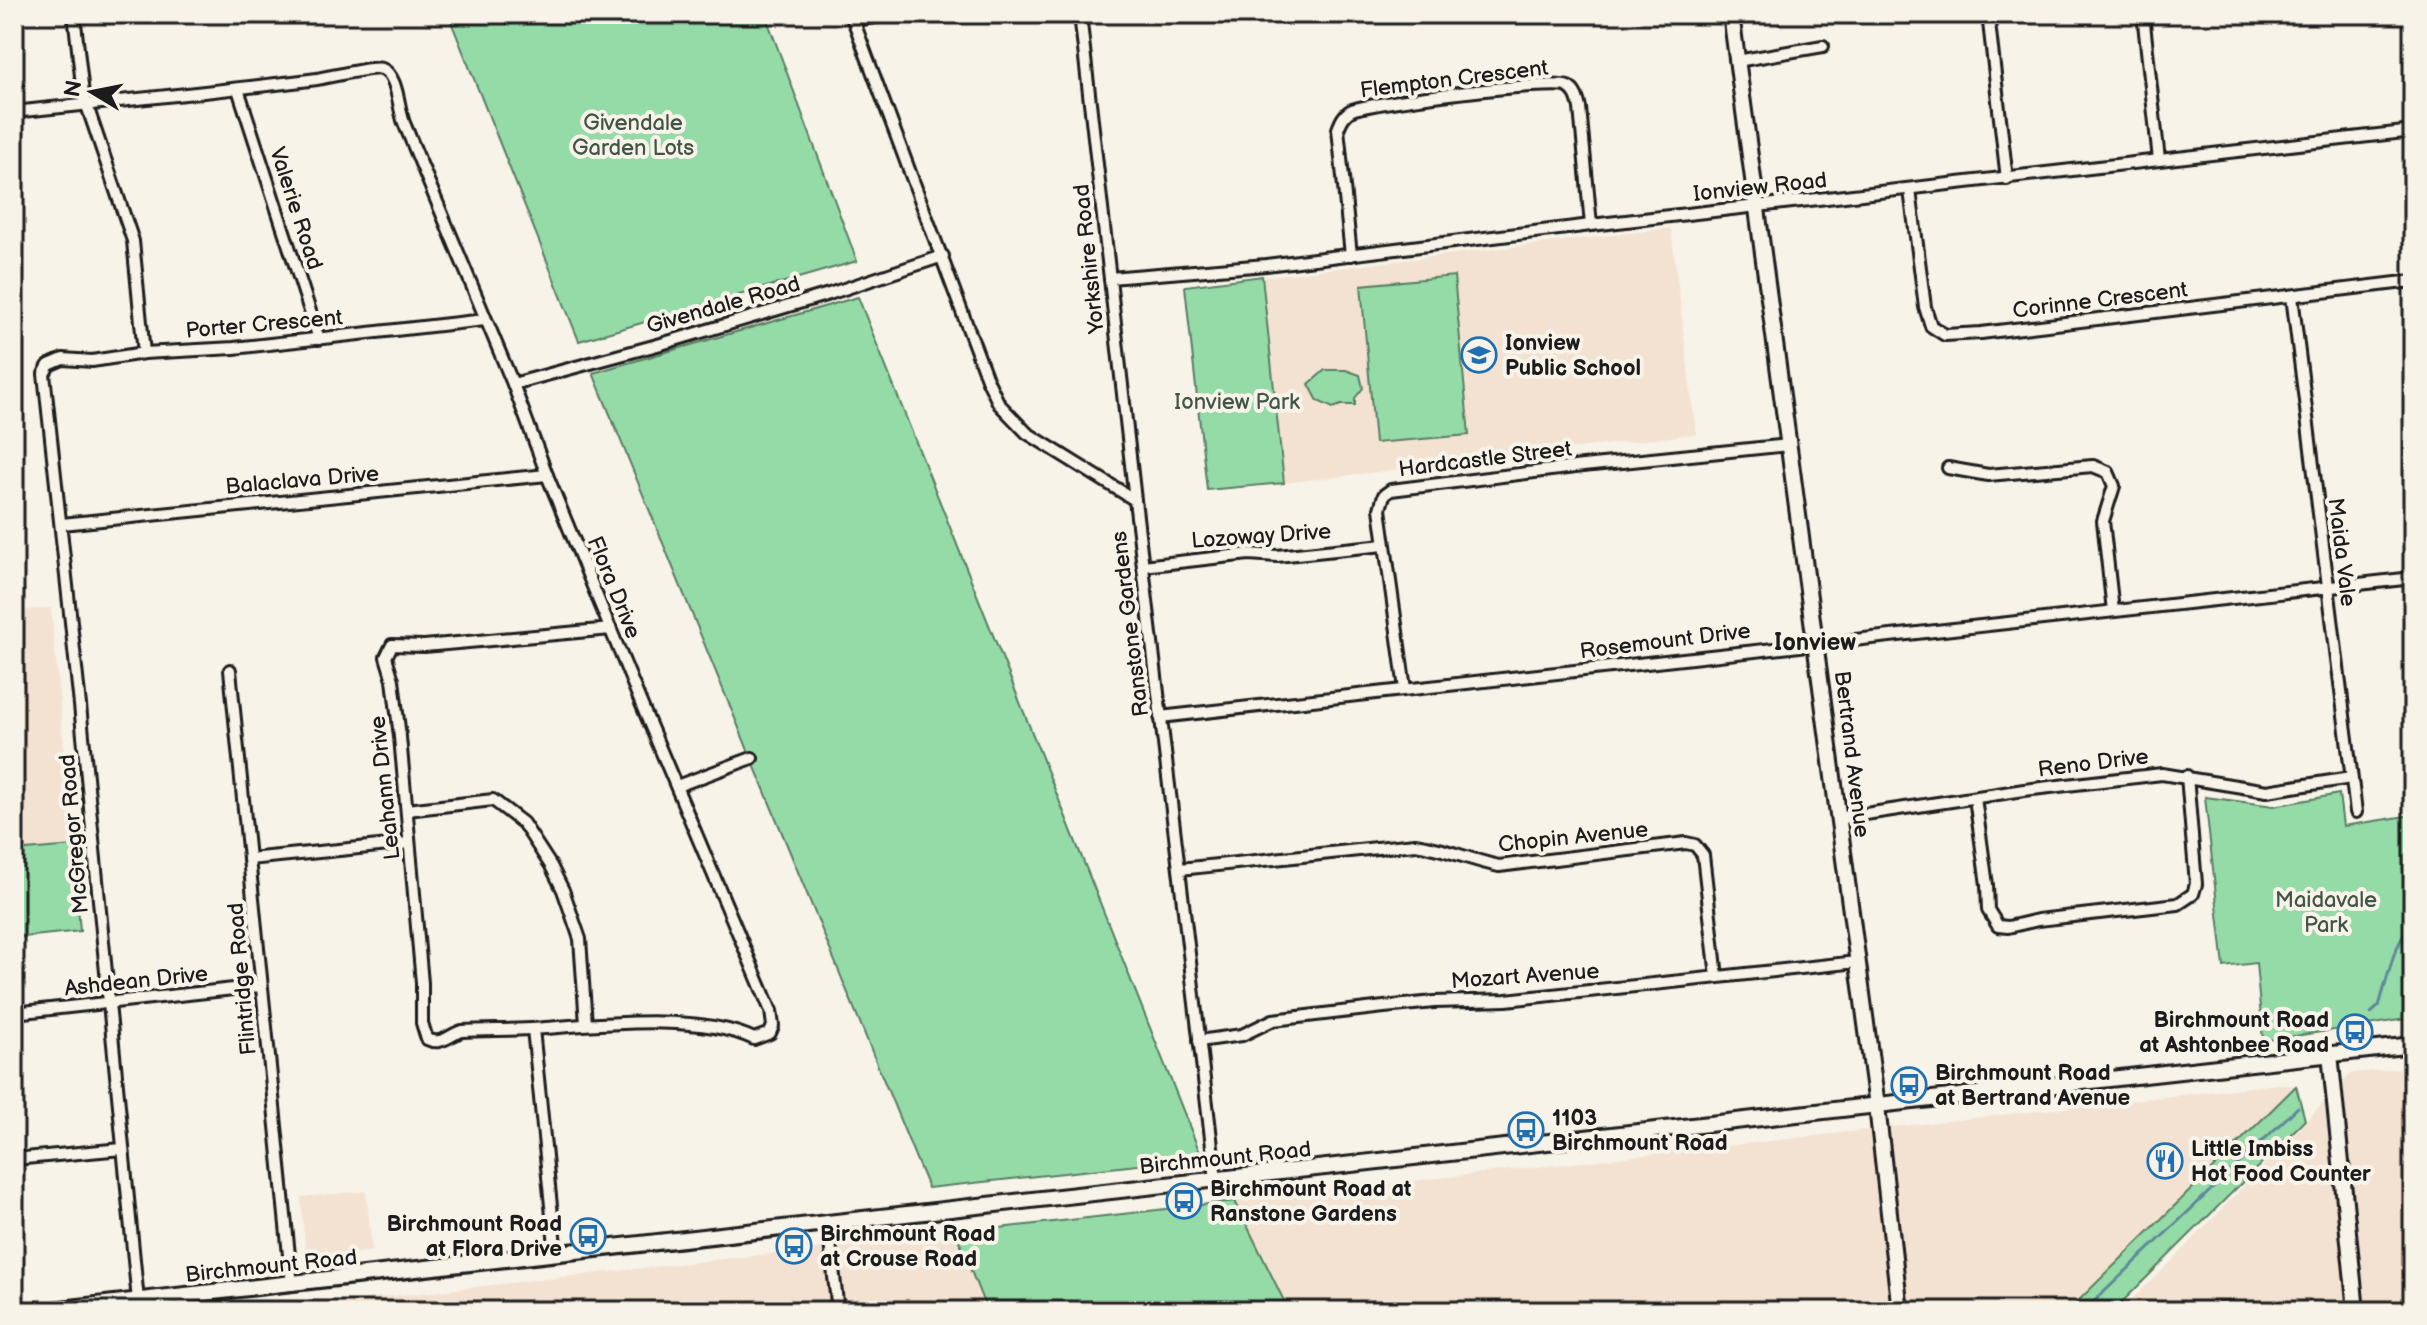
<svg xmlns="http://www.w3.org/2000/svg" width="2427" height="1325" viewBox="0 0 2427 1325" font-family="'Balsamiq Sans',sans-serif">
<style>
.built{fill:#f3e2d1}
.green{fill:#95dba8;stroke:#587c62;stroke-width:2}
.lines{fill:none;stroke-linecap:round;stroke-linejoin:round}
.stream{stroke:#5f8999;stroke-width:3}
.street-casing{stroke:#1c1c1c;stroke-width:16}
.secondary-casing{stroke:#1c1c1c;stroke-width:20}
.street{stroke:#f7f3e8;stroke-width:10}
.secondary{stroke:#f7f3e8;stroke-width:14}
.labels{text-anchor:middle;stroke-width:8;stroke-linejoin:round;paint-order:stroke}
.street-label{font-size:22px;fill:#1c1c1c;stroke:#f7f3e8}
.park-label{font-size:22px;fill:#405546;stroke:#f7f3e8}
.poi-label{font-size:22px;font-weight:bold;fill:#1c1c1c;stroke:#f7f3e8;text-anchor:start}
.neighbourhood-label{font-size:24px;font-weight:bold;fill:#1c1c1c;stroke:#f7f3e8}
</style>
<rect width="100%" height="100%" fill="#f7f3e8"/>
<filter id="ink" filterUnits="userSpaceOnUse"><feTurbulence type="fractalNoise" baseFrequency=".0125" numOctaves="2"/><feDisplacementMap in="SourceGraphic" scale="16" xChannelSelector="R" yChannelSelector="G"/><feConvolveMatrix kernelMatrix="1 2 1 2 8 2 1 2 1" color-interpolation-filters="sRGB"/></filter>
<g filter="url(#ink)">
<g class="built">
<path d="M1671,228L1696,434L1284,483L1262,277Z"/>
<path d="M51,608L73,846L14,851V611Z"/>
<path d="M2413,1067V1311H2120L2174,1259L2352,1073Z"/>
<path d="M2278,1084L2296,1086L2068,1311H1289L1235,1201Z"/>
<path d="M366,1191L372,1251L306,1260L301,1197Z"/>
<path d="M956,1233L987,1311H259Z"/>
</g>
<g class="green">
<path d="M448,14H765L857,261L579,341Z"/>
<path d="M1262,276L1284,483L1207,490L1185,286Z"/>
<path d="M1454,276L1469,435L1375,443L1361,285Z"/>
<path d="M858,297L1202,1158L928,1188L593,373Z"/>
<path d="M1325,370H1346L1360,375L1363,388L1355,398V405H1341L1333,408L1318,401L1309,384Z"/>
<path d="M2339,794L2343,826L2413,815V1018L2263,1041L2256,963L2224,967L2205,797L2274,806Z"/>
<path d="M73,846L80,931L14,938V851Z"/>
<path d="M2296,1086L2305,1120L2113,1311H2068Z"/>
<path d="M1235,1201L1289,1311H987L956,1233Z"/>
</g>
<g class="lines">
<g class="stream">
<path d="M2371,1013L2379,1006L2394,954L2413,916"/>
<path d="M2084,1311L2298,1107"/>
</g>
<defs>
<g id="street">
<path d="M74,14L83,94L133,241L144,353"/>
<path d="M851,14L987,379L999,404L1027,433L1135,500"/>
<path d="M1080,14L1135,500L1216,1180"/>
<path d="M1988,14L2007,179"/>
<path d="M2143,14L2159,160"/>
<path d="M853,20L897,14"/>
<path d="M1737,61L1823,46"/>
<path d="M238,89L319,339"/>
<path d="M14,112C115,101 216,92 317,79C329,77 374,66 382,69C398,75 398,108 404,123L513,384L547,475L643,708L771,1011L773,1026L770,1033L754,1039C698,1012 593,1025 531,1029C508,1030 485,1030 462,1031C449,1035 441,1046 427,1039L422,1023V983L400,737L393,680L386,657L392,645L424,646L611,629"/>
<path d="M1910,190L1925,307L1931,326L1945,335L1981,333L2413,281"/>
<path d="M1351,255L1338,129C1341,121 1344,114 1352,110C1373,102 1554,79 1568,87C1576,91 1578,100 1580,108L1591,225"/>
<path d="M1110,278L1266,265L1591,225L2413,131"/>
<path d="M2292,296L2356,812"/>
<path d="M513,384L661,344L829,294L943,256"/>
<path d="M1948,468L1988,475L2093,466L2108,472L2114,486L2103,521L2113,611"/>
<path d="M62,524L547,475"/>
<path d="M1143,566L1249,554L1277,556L1384,545"/>
<path d="M230,670L292,1285"/>
<path d="M1405,689L1380,509L1384,495L1391,490L1583,466L1789,445"/>
<path d="M1160,717L2413,578"/>
<path d="M677,786L752,758"/>
<path d="M1975,798L1987,885L1988,910L1998,926L2008,927L2038,920L2178,904L2193,894L2196,884L2187,776"/>
<path d="M407,810L493,800L523,823L551,866L563,890L580,939L586,1024"/>
<path d="M1839,818L2024,790L2162,774L2267,791L2351,778"/>
<path d="M249,859L409,843"/>
<path d="M1180,869L1415,844C1444,848 1470,860 1499,866L1686,843L1695,845L1703,855L1717,977"/>
<path d="M14,1013L261,986"/>
<path d="M533,1029L556,1255"/>
<path d="M1199,1041L1242,1035L1273,1020L1384,1007L1434,1002L1506,1000L1857,962"/>
<path d="M14,1159L122,1149"/>
<path d="M828,1225L838,1311"/>
<path d="M183,1297L185,1311"/>
<path d="M138,1301L80,705L44,374L49,365L63,359L92,361L144,353L234,348L485,320"/>
</g>
<g id="secondary">
<path d="M1731,14L1877,1106L1900,1311"/>
<path d="M2330,1054L2356,1311"/>
<path d="M43,1311L2413,1045"/>
</g>
</defs>
<use href="#street" class="street-casing"/>
<use href="#secondary" class="secondary-casing"/>
<use href="#street" class="street"/>
<use href="#secondary" class="secondary"/>
</g>
</g>
<defs>
<symbol id="school-ring" viewBox="-11 -11 22 22"><circle r="9.5" fill="#f7f3e8" stroke="#1f6fb2" stroke-width="1.5"/><path d="M0-5L7-2L0 1L-7-2ZM-4 1L0 2.5L4 1V4Q0 6-4 4Z" fill="#1f6fb2"/></symbol>
<symbol id="bus-ring" viewBox="-11 -11 22 22"><circle r="9.5" fill="#f7f3e8" stroke="#1f6fb2" stroke-width="1.5"/><path d="M-5-6H5V4H4V6H2V4H-2V6H-4V4H-5ZM-3.5-4V0h7V-4ZM-3.5 1.2v1.5H-2V1.2ZM2 1.2v1.5H3.5V1.2Z" fill="#1f6fb2"/></symbol>
<symbol id="restaurant-ring" viewBox="-11 -11 22 22"><circle r="9.5" fill="#f7f3e8" stroke="#1f6fb2" stroke-width="1.5"/><path d="M-5-6h1v4h1v-4h1v4h1v-4h1v5L-1.5 .5V6h-2V.5L-5-1ZM5-6V6H3V1.5H1.5Q1.5-4 5-6Z" fill="#1f6fb2"/></symbol>
</defs>
<g fill-rule="evenodd">
<use href="#school-ring" x="1459" y="335" width="40" height="40"/>
<use href="#bus-ring" x="2335" y="1012" width="40" height="40"/>
<use href="#bus-ring" x="1889" y="1065" width="40" height="40"/>
<use href="#bus-ring" x="1506" y="1110" width="40" height="40"/>
<use href="#restaurant-ring" x="2145" y="1141" width="40" height="40"/>
<use href="#bus-ring" x="1164" y="1181" width="40" height="40"/>
<use href="#bus-ring" x="568" y="1216" width="40" height="40"/>
<use href="#bus-ring" x="774" y="1226" width="40" height="40"/>
</g>
<g class="labels">
<g class="street-label">
<text transform="translate(1454 78) rotate(-7)" y="8">Flempton Crescent</text>
<text transform="translate(1760 186) rotate(-6)" y="8">Ionview Road</text>
<text transform="translate(297 208) rotate(72)" y="8">Valerie Road</text>
<text transform="translate(1088 259) rotate(-96)" y="8">Yorkshire Road</text>
<text transform="translate(2100 299) rotate(-7)" y="8">Corinne Crescent</text>
<text transform="translate(723 304) rotate(-16)" y="8">Givendale Road</text>
<text transform="translate(264 323) rotate(-5)" y="8">Porter Crescent</text>
<text transform="translate(1485 458) rotate(-7)" y="8">Hardcastle Street</text>
<text transform="translate(302 479) rotate(-5)" y="8">Balaclava Drive</text>
<text transform="translate(1261 535) rotate(-4)" y="8">Lozoway Drive</text>
<text transform="translate(2343 552) rotate(83)" y="8">Maida Vale</text>
<text transform="translate(615 587) rotate(68)" y="8">Flora Drive</text>
<text transform="translate(1129 624) rotate(-97)" y="8">Ranstone Gardens</text>
<text transform="translate(1665 640) rotate(-7)" y="8">Rosemount Drive</text>
<text transform="translate(1853 754) rotate(83)" y="8">Bertrand Avenue</text>
<text transform="translate(2093 762) rotate(-7)" y="8">Reno Drive</text>
<text transform="translate(384 788) rotate(-96)" y="8">Leahann Drive</text>
<text transform="translate(73 834) rotate(-95)" y="8">McGregor Road</text>
<text transform="translate(1573 836) rotate(-6)" y="8">Chopin Avenue</text>
<text transform="translate(1525 975) rotate(-4)" y="8">Mozart Avenue</text>
<text transform="translate(241 979) rotate(-95)" y="8">Flintridge Road</text>
<text transform="translate(136 980) rotate(-6)" y="8">Ashdean Drive</text>
<text transform="translate(1225 1157) rotate(-6)" y="8">Birchmount Road</text>
<text transform="translate(271 1265) rotate(-6)" y="8">Birchmount Road</text>
</g>
<g class="park-label">
<text x="633" y="130">Givendale<tspan x="633" dy="25">Garden Lots</tspan></text>
<text x="1237" y="409">Ionview Park</text>
<text x="2326" y="907">Maidavale<tspan x="2326" dy="25">Park</tspan></text>
</g>
<g class="poi-label">
<text x="1505" y="350">Ionview<tspan x="1505" dy="25">Public School</tspan></text>
<text x="2329" y="1027" text-anchor="end">Birchmount Road<tspan x="2329" dy="25">at Ashtonbee Road</tspan></text>
<text x="1935" y="1080">Birchmount Road<tspan x="1935" dy="25">at Bertrand Avenue</tspan></text>
<text x="1552" y="1125">1103<tspan x="1552" dy="25">Birchmount Road</tspan></text>
<text x="2191" y="1156">Little Imbiss<tspan x="2191" dy="25">Hot Food Counter</tspan></text>
<text x="1210" y="1196">Birchmount Road at<tspan x="1210" dy="25">Ranstone Gardens</tspan></text>
<text x="562" y="1231" text-anchor="end">Birchmount Road<tspan x="562" dy="25">at Flora Drive</tspan></text>
<text x="820" y="1241">Birchmount Road<tspan x="820" dy="25">at Crouse Road</tspan></text>
</g>
<g class="neighbourhood-label">
<text x="1815" y="650">Ionview</text>
</g>
</g>
<rect width="2427" height="1325" fill="none" stroke="#f7f3e8" stroke-width="48"/>
<rect x="24" y="24" width="2379" height="1277" fill="none" stroke="#1c1c1c" stroke-width="3" filter="url(#ink)"/>
<g transform="translate(92 92) rotate(280)" stroke="#f7f3e8" stroke-width="6" paint-order="stroke">
<path d="M0-6L14 30L0 20L-14 30Z" fill="#1c1c1c"/>
<text y="-12" font-size="22" font-weight="bold" text-anchor="middle" fill="#1c1c1c">N</text>
</g>
</svg>
